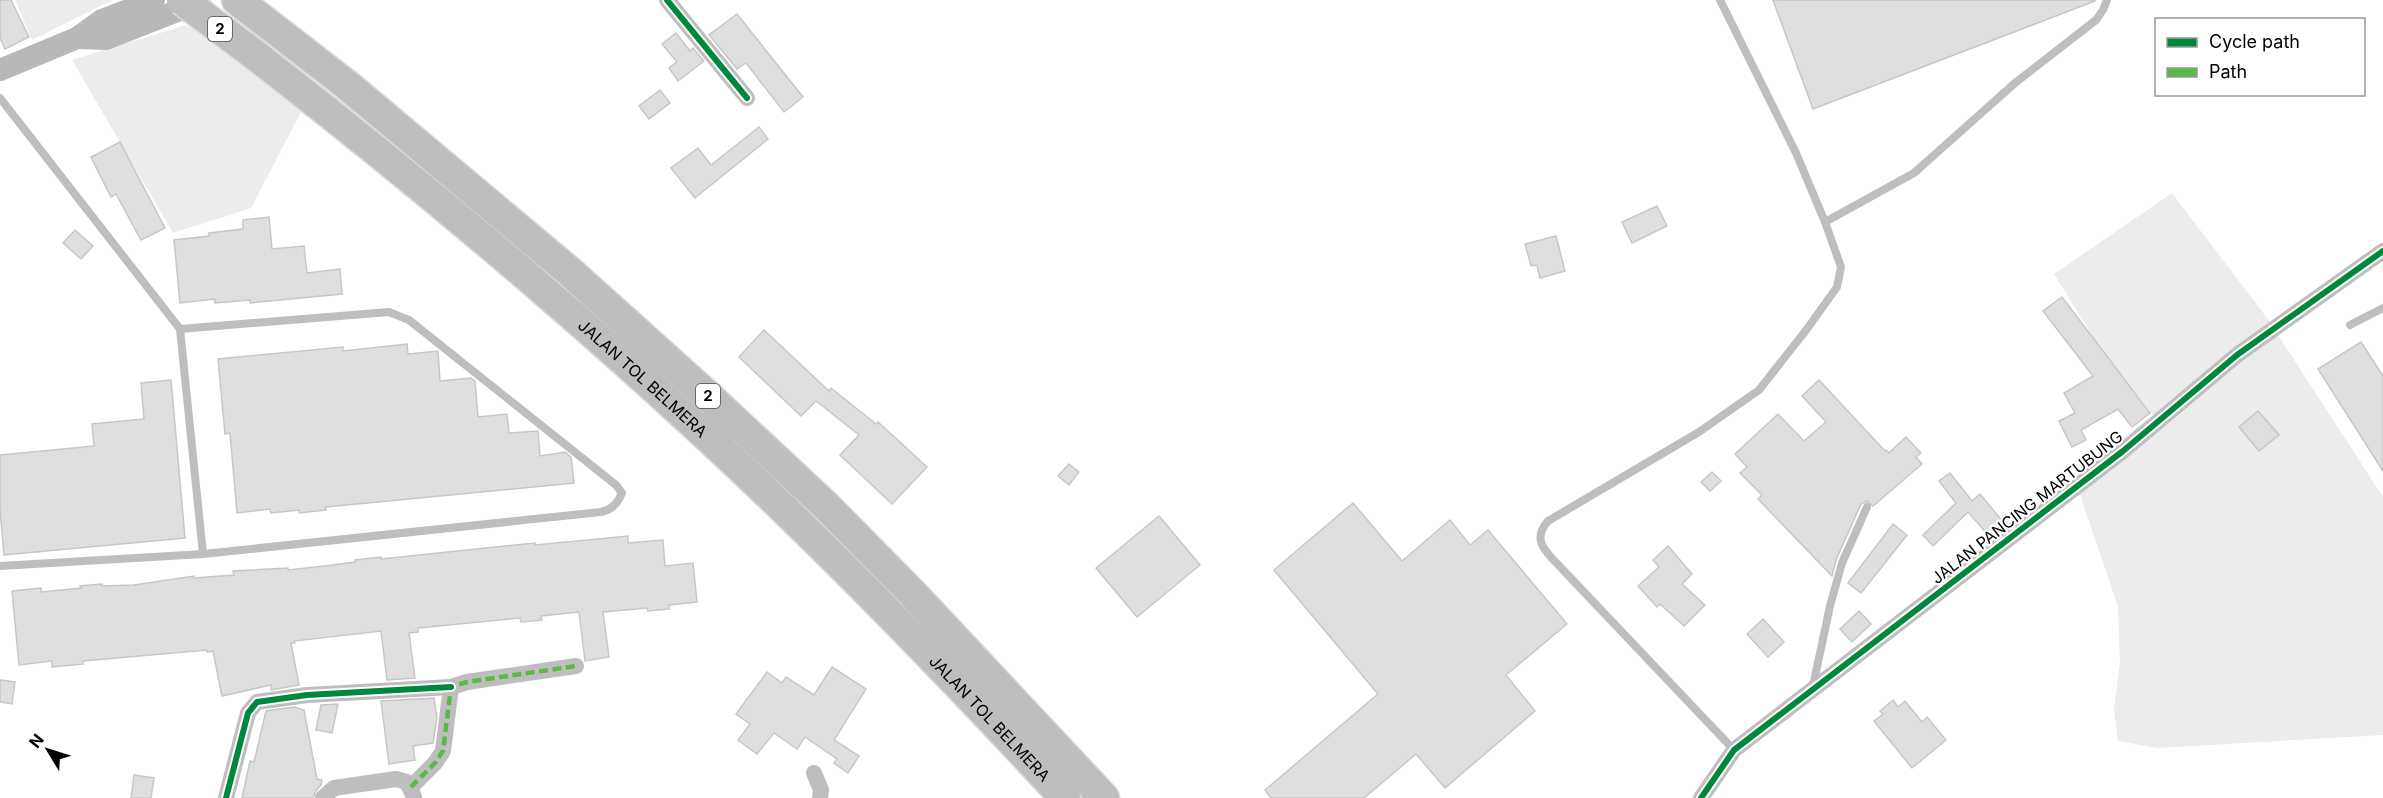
<svg xmlns="http://www.w3.org/2000/svg" width="2383" height="798" viewBox="0 0 2383 798" font-family="Inter,sans-serif">
<style>
.green{fill:#ececec}
.building{fill:#dfdfdf;stroke:#c7c7c7;stroke-width:1.5}
.lines{fill:none;stroke-linecap:round;stroke-linejoin:round}
.motorway-casing{stroke:#dbdbdb;stroke-width:33}
.service{stroke:#bebebe;stroke-width:8}
.minor{stroke:#bebebe;stroke-width:16}
.secondary{stroke:#b8b8b8;stroke-width:22}
.motorway{stroke:#bebebe;stroke-width:30}
.motorway-bridge-casing{stroke:#dbdbdb;stroke-width:33;stroke-linecap:butt}
.motorway-bridge{stroke:#bebebe;stroke-width:30}
.quiet{stroke:#58b947;stroke-width:4.5;stroke-dasharray:9 4.5;stroke-linecap:butt}
.cycleway-casing{stroke:#fff;stroke-width:10}
.cycleway{stroke:#00873e;stroke-width:6}
.labels{text-anchor:middle;stroke-width:4.5;stroke-linejoin:round;paint-order:stroke}
.shield{fill:#fff;stroke:#4c4c4c;stroke-width:1.5}
.shield-label{font-size:15px;font-weight:bold;fill:#000}
.street-label{font-size:16px;fill:#000;stroke:#fff}
</style>
<rect width="100%" height="100%" fill="#fff"/>
<g class="green">
<path d="M15,0H113L32,40Z"/>
<path d="M186,25L309,97L251,208L173,233L72,60Z"/>
<path d="M2172,193L2267,318L2383,497V735L2157,748L2118,741L2114,709L2120,663L2118,607L2074,477L2153,415L2097,343L2054,274Z"/>
</g>
<g class="building">
<path d="M0,0H11L29,37L5,49L0,38Z"/>
<path d="M1773,0H2095V1L1813,109Z"/>
<path d="M737,14L803,97L784,112L746,63L737,69L709,35Z"/>
<path d="M676,33L690,51L693,48L704,61L678,81L669,68L677,62L662,44Z"/>
<path d="M660,90L670,103L649,119L639,106Z"/>
<path d="M759,127L768,139L695,198L671,168L698,148L711,165Z"/>
<path d="M120,142L165,228L141,240L116,194L111,197L91,157Z"/>
<path d="M1657,206L1667,226L1632,243L1622,222Z"/>
<path d="M269,217L272,249L304,246L307,273L340,269L342,294L250,303V300L215,303V299L180,303L174,240L209,236V233L243,229V220Z"/>
<path d="M75,230L93,246L81,259L63,243Z"/>
<path d="M1556,236L1565,271L1540,278L1537,265L1531,266L1525,244Z"/>
<path d="M2062,297L2150,413L2132,427L2118,409L2081,430L2086,440L2072,447L2059,421L2075,413L2064,393L2093,376L2043,311Z"/>
<path d="M764,330L829,391L831,388L876,424L878,422L927,467L892,504L840,455L859,435L816,401L801,416L739,357Z"/>
<path d="M2361,342L2383,376V471L2318,369Z"/>
<path d="M407,344L408,354L438,351L440,381L471,378L475,381L478,417L507,414L509,433L538,431L540,456L565,452L571,457L574,483L326,507V510L299,513V510L271,513L270,509L237,513L230,433L225,434L218,359L343,347V351Z"/>
<path d="M171,380L185,538L4,555L0,509V455L94,446L92,424L144,419L141,383Z"/>
<path d="M1819,380L1885,451L1886,450L1889,453L1906,437L1921,453L1916,457L1922,464L1873,506L1867,501L1861,504L1836,560L1832,576L1758,499L1762,495L1740,473L1747,467L1735,454L1778,414L1804,441L1826,422L1802,396Z"/>
<path d="M2258,411L2279,435L2259,451L2239,427Z"/>
<path d="M1069,464L1079,472L1069,485L1058,476Z"/>
<path d="M1712,472L1721,481L1710,491L1701,482Z"/>
<path d="M1950,473L1972,501L1980,494L2004,523L1989,536L1968,512L1933,546L1923,535L1956,503L1939,481Z"/>
<path d="M1353,503L1402,561L1450,520L1470,545L1488,530L1567,624L1506,675L1535,711L1445,788L1416,754L1364,798H1271L1265,790L1378,694L1274,570Z"/>
<path d="M1159,516L1200,565L1137,617L1096,568Z"/>
<path d="M1893,524L1907,535L1861,593L1848,583Z"/>
<path d="M628,536V543L663,540L665,566L693,563L697,602L669,605V609L648,611L647,608L603,612L609,657L585,661L579,612L541,616L542,620L521,622L520,618L418,628V632L409,633L415,678L387,680L381,631L294,641L295,643H291L299,685L271,690V685L222,696L213,651L207,652V650L83,661V664L52,667V661L19,665L12,591L41,588V592L81,588L80,586L102,584V586L134,585L194,576V578L234,575L233,571L288,568V570L325,566L355,562V560L381,557V559L535,543V545Z"/>
<path d="M1668,546L1692,574L1682,584L1705,605L1684,626L1660,604L1657,607L1638,586L1659,567L1653,560Z"/>
<path d="M1859,611L1871,624L1852,642L1840,629Z"/>
<path d="M1763,619L1784,642L1768,657L1747,634Z"/>
<path d="M832,667L866,689L834,740L859,756L848,773L834,763L837,759L805,737L797,749L774,733L757,754L738,740L750,724L736,714L767,672L782,683L786,677L814,695Z"/>
<path d="M0,680L15,682L12,704L0,702Z"/>
<path d="M434,698L437,718L433,743L413,746L415,760L389,764L381,701Z"/>
<path d="M1893,700L1898,707L1905,701L1922,722L1927,717L1946,740L1912,768L1874,721L1883,714L1880,711Z"/>
<path d="M338,704L332,733L316,730L321,705Z"/>
<path d="M294,707L304,710L317,779L322,780L321,785L316,791L313,798H242L250,761L254,762L266,711Z"/>
<path d="M134,775L154,778L151,798H131Z"/>
</g>
<g class="lines">
<defs>
<g id="motorway">
<path d="M237,0L347,85L570,272L708,396L826,506L912,593L1104,798"/>
<path id="s1" d="M259,58C442,200 619,350 785,510C881,603 974,700 1065,798"/>
</g>
</defs>
<use href="#motorway" class="motorway-casing"/>
<g class="service">
<path d="M1720,0L1796,153L1825,222"/>
<path d="M0,98L180,329L203,554"/>
<path d="M2350,325L2383,308"/>
<path d="M0,566L203,554L601,512C612,510 618,503 622,493L616,485L409,320L389,312L180,329"/>
<path d="M1813,686L1830,606L1842,563L1867,507"/>
<path d="M1734,750L1565,572C1550,555 1529,542 1548,521L1699,432L1759,390L1807,329L1837,287L1841,267L1825,222L1914,173L2015,83L2096,20L2103,10L2107,0"/>
</g>
<g class="minor">
<path d="M667,0L747,98"/>
<path d="M814,773L821,790L820,798"/>
<path d="M411,787L435,763L443,751L451,687L467,682L576,666"/>
<path d="M226,798L248,713L257,702L307,695L451,687"/>
<path d="M323,798L334,788L396,779L407,782L414,797"/>
<path d="M1701,798L1734,750L2123,451L2237,355L2383,251"/>
</g>
<g class="secondary">
<path d="M77,38L106,39L200,2"/>
<path d="M0,70L77,38L102,20L154,0"/>
</g>
<use href="#motorway" class="motorway"/>
<defs>
<path id="motorway-bridge" d="M182,0L259,58"/>
</defs>
<use href="#motorway-bridge" class="motorway-bridge-casing"/>
<use href="#motorway-bridge" class="motorway-bridge"/>
<path class="quiet" d="M411,787L435,763L443,751L451,687L467,682L576,666"/>
<defs>
<g id="cycleway">
<path d="M667,0L747,98"/>
<path d="M226,798L248,713L257,702L307,695L451,687"/>
<path d="M1701,798L1734,750L2123,451L2237,355L2383,251"/>
</g>
</defs>
<use href="#cycleway" class="cycleway-casing"/>
<use href="#cycleway" class="cycleway"/>
</g>
<g class="labels">
<g class="shield">
<rect x="208" y="17" width="24" height="24" rx="4.5"/>
<rect x="696" y="384" width="24" height="24" rx="4.5"/>
</g>
<g class="shield-label">
<text x="220" y="34">2</text>
<text x="708" y="401">2</text>
</g>
<g class="street-label">
<text dy="6" stroke="none"><textPath href="#s1" startOffset="500">JALAN TOL BELMERA</textPath></text>
<text transform="translate(2027 507) rotate(-38)" y="6">JALAN PANCING MARTUBUNG</text>
<text dy="6" stroke="none"><textPath href="#s1" startOffset="986">JALAN TOL BELMERA</textPath></text>
</g>
</g>
<rect x="2155" y="18" width="210" height="78" fill="#ffffff" stroke="#999999" stroke-width="1.5"/>
<rect x="2167" y="38" width="30" height="9" fill="#00873e" stroke="#999999" stroke-width="1.5"/>
<text x="2209" y="48" font-size="18" fill="#000000">Cycle path</text>
<rect x="2167" y="68" width="30" height="9" fill="#58b947" stroke="#999999" stroke-width="1.5"/>
<text x="2209" y="78" font-size="18" fill="#000000">Path</text>
<g transform="translate(48 750) rotate(308)" stroke="#ffffff" stroke-width="4.5" paint-order="stroke">
<path d="M0-4.5L10 22L0 15L-10 22Z" fill="#000000"/>
<text y="-9" font-size="16" font-weight="bold" text-anchor="middle" fill="#000000">N</text>
</g>
</svg>
